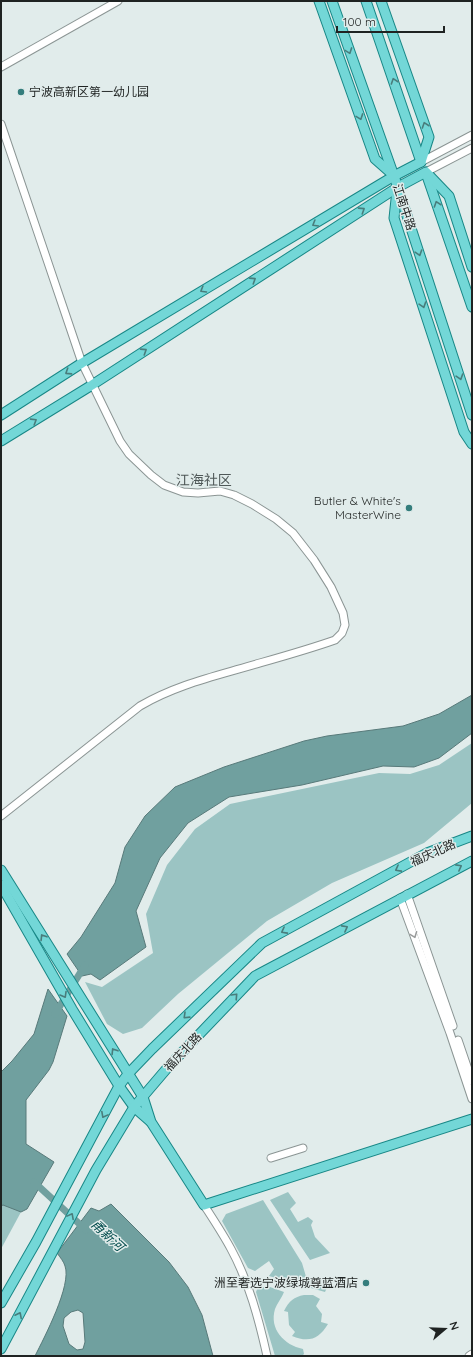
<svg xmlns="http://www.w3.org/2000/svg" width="473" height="1357" viewBox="0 0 473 1357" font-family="Quicksand,'Noto Sans SC',sans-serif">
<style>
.green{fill:#9bc4c3}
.water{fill:#70a09f;stroke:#587a7a;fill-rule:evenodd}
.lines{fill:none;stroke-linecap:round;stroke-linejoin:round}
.canal{stroke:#70a09f;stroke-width:7}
.minor-casing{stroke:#8b9594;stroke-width:9}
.major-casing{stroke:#188786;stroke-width:11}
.minor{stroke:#fff;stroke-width:7}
.major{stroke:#73d7d7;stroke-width:9}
.oneway{stroke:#497d7c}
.oneway2{stroke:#9a9c9c}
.poi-dot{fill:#347d7c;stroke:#e1eceb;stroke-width:1.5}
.labels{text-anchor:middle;stroke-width:3;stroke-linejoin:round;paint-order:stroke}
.poi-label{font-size:12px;fill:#1f2322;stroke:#e1eceb;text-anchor:end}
.street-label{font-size:12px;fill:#1f2322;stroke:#e1eceb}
.water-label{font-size:13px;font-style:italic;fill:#004b4b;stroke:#e1eceb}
.quarter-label{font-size:14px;fill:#4f5858;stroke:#e1eceb}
</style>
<rect width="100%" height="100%" fill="#e1eceb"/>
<g class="green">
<path d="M472,743V803L424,843L332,883L267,921L178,994L142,1028L123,1034L107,1024L85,982L102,987L153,953L146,914L167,865L195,829L230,804L379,773L410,774L439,765Z"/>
<path d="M288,1192L296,1203L290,1209L298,1222L308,1217L313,1221L311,1225L315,1237L330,1253L310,1260L270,1200Z"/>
<path d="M263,1200L302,1263L307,1280L328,1285L325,1292L269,1276L274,1269L269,1261L255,1271L248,1268L222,1221L226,1214Z"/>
<path d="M3,1205L11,1207L21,1212L1,1249V1206Z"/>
<path d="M258,1287H270L284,1292C282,1298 277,1303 275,1309C269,1329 284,1345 303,1349L304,1354L302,1356H275L256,1292Z"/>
<path d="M304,1295H313L320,1299L316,1306L322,1314L321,1322L328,1324C319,1339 309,1343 292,1336L295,1332L289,1325L288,1312L284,1311C289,1301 294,1297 304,1295Z"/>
</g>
<g class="water">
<path d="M472,695V733L439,758L414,767L383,766L302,785L229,797L188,823L160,858L136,911L146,947L100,980L91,974L82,976L67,954L81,937L115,883L125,847L145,816L175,787L224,767L304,741L327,736L403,726L439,714Z"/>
<path d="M48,989L67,1016L53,1062L49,1070L26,1100V1144L54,1162L27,1209L21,1212L3,1205L1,1206V1072L12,1061L34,1034Z"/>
<path d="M111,1204L169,1262L188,1287L202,1315L213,1356H35C44,1338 72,1285 65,1266C64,1262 60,1257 57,1253L91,1208L99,1211ZM78,1310L83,1313L85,1342L83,1349L77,1350L69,1344L63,1326L64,1318L71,1312Z"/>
</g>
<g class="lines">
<g class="canal">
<path d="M55,1014L85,965"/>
<path d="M34,1182L86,1230"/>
</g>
<defs>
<g id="minor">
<path d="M1,67L118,1"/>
<path d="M1,124L82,363L120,441L129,454L151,475L164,485L183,492L198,493L220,491L234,495L252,504L276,519L293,533L314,560L331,587L343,613L345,625L342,633L335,640C301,652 266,661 232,671C200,680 169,689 140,706L1,816"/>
<path d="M421,162L472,135"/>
<path d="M426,172L472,148"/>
<path d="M407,894L453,1026"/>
<path d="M400,898L450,1033L472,1099"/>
<path d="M458,1040L472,1081"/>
<path d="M271,1158L303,1148"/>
<path d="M204,1205C213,1219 223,1234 231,1249C249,1282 259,1320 267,1356"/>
<path d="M469,1356L472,1354"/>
</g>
<g id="major">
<path d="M319,1L375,159L392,174"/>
<path d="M332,1L394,176L472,415"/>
<path d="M366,1L421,162"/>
<path d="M427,176L472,307"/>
<path d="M397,190L394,218L464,432L472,444"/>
<path d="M1,415L82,363L394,176L421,162L429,137L381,1"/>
<path d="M1,441L92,385L398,187L426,172L449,196L472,267"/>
<path d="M1,870L143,1097L151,1122L204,1205L472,1119"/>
<path d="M1,885L72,1009L119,1086L134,1107L150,1121"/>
<path d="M1,1303L36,1242L119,1086L128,1074L152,1049L262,943L427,853L472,836"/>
<path d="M1,1349L96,1170L134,1107L169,1066L255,976L472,861"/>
</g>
</defs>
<use href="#minor" class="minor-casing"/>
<use href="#major" class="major-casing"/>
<use href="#minor" class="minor"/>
<use href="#major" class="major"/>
</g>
<defs><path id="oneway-chevron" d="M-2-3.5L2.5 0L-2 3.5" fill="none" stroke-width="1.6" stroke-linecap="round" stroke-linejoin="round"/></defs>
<g class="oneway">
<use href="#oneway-chevron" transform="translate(349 51) rotate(70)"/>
<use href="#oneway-chevron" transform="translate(394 81) rotate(-109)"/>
<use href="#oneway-chevron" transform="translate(360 117) rotate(70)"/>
<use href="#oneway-chevron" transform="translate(425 125) rotate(-109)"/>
<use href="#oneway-chevron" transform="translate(437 204) rotate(-109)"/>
<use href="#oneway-chevron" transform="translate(362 210) rotate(-33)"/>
<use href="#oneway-chevron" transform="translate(315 224) rotate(149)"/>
<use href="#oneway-chevron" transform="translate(419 253) rotate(72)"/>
<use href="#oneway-chevron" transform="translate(253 280) rotate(-33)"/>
<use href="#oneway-chevron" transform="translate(203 290) rotate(149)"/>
<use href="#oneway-chevron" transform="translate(423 305) rotate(72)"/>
<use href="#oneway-chevron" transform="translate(144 351) rotate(-33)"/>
<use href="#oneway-chevron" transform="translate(68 372) rotate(147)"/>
<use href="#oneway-chevron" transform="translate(460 377) rotate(72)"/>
<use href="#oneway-chevron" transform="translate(34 421) rotate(-32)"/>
<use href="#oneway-chevron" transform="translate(459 867) rotate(-28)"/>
<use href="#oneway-chevron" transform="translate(398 869) rotate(152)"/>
<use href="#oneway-chevron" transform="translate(345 928) rotate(-28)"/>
<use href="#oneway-chevron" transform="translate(284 931) rotate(152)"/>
<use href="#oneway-chevron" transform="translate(43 937) rotate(-122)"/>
<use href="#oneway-chevron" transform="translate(64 995) rotate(60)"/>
<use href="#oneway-chevron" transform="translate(235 996) rotate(-47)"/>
<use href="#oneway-chevron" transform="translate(186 1016) rotate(136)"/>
<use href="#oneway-chevron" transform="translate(114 1051) rotate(-122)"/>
<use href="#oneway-chevron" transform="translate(104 1115) rotate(118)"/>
<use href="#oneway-chevron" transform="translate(71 1216) rotate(-62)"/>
<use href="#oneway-chevron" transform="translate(19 1315) rotate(-63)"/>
</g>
<use class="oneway2" href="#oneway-chevron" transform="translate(414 935) rotate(69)"/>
<g class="poi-dot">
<circle cx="21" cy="92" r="4"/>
<circle cx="409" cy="508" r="4"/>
<circle cx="366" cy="1283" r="4"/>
</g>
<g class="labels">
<g class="poi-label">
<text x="29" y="96" text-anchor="start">宁波高新区第一幼儿园</text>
<text x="401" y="505">Butler &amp; White's<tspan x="401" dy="14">MasterWine</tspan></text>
<text x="358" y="1287">洲至奢选宁波绿城尊蓝酒店</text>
</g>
<g class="street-label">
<text transform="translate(404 207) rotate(72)" y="4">江南中路</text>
<text transform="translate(433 853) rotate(-24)" y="4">福庆北路</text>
<text transform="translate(183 1052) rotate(-47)" y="4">福庆北路</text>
</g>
<g class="water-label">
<text transform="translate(108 1235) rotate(43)" y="5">甬新河</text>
</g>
<g class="quarter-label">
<text x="204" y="485">江海社区</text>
</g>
</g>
<rect width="473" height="1357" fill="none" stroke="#1f2322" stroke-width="4"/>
<g transform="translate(445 1329) rotate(71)" stroke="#e1eceb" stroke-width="3" paint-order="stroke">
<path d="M0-3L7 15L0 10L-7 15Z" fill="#1f2322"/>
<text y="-6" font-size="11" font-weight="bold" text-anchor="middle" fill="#1f2322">N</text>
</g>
<path d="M337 26v6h107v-6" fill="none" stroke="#1f2322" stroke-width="2"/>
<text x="343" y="26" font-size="12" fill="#1f2322" stroke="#e1eceb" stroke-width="3" paint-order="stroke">100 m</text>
</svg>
